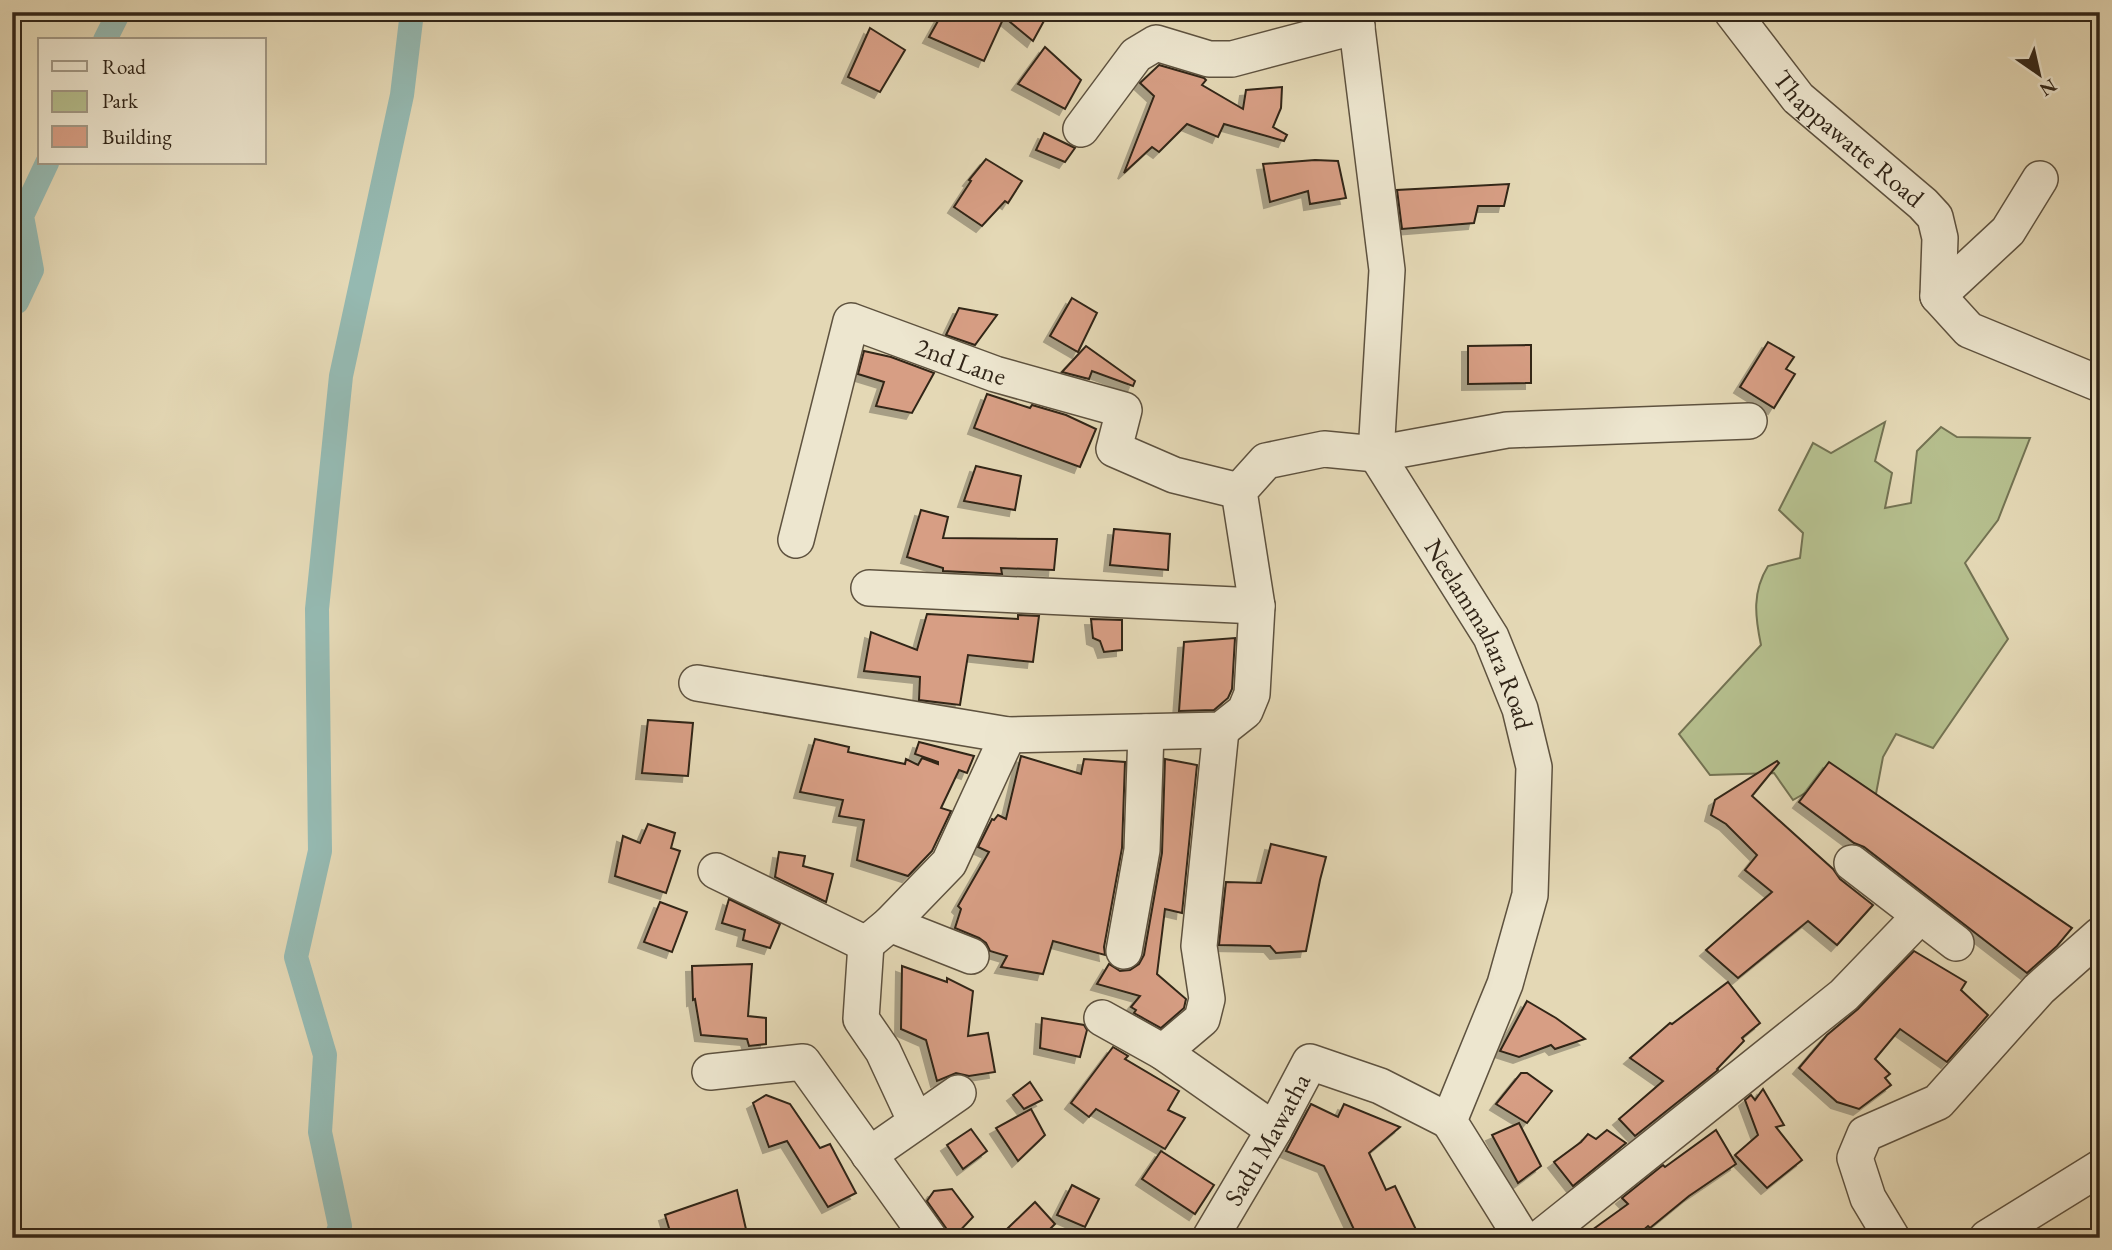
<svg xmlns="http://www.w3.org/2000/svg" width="2112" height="1250" viewBox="0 0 2112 1250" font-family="'EB Garamond',serif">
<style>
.green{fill:#b5be8d;stroke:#737252;stroke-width:2}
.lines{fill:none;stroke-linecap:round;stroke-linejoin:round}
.canal{stroke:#95b9b1;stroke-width:24}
.building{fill:#d79e84;stroke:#312518;stroke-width:2;filter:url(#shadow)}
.minor-casing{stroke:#5e523f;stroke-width:38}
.minor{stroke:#ede6cf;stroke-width:35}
.labels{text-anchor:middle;stroke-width:5;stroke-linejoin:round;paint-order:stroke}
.street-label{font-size:26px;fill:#312518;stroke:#ede6cf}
</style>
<defs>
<filter id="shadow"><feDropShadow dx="-6" dy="6" stdDeviation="0" flood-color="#0004"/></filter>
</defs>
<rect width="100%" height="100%" fill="#e4d8b5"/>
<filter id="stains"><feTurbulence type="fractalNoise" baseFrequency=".00286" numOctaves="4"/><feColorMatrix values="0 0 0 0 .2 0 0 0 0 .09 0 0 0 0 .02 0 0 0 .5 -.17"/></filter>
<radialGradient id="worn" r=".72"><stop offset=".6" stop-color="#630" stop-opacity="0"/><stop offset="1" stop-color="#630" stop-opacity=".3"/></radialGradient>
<path class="green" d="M1885,422L1875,461L1892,473L1885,508L1911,503L1917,451L1941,427L1957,437L2030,438L1998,520L1965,563L2008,639L1933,748L1896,734L1883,757L1875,799L1837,775L1793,800L1774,773L1710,775L1679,734L1761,645C1755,616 1752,592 1768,566L1800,558L1803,533L1779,510L1813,443L1831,453Z"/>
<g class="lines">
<g class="canal">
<path d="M105,40L119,12"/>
<path d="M12,302H17L32,270L22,216L47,163"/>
<path d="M336,1238L340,1226L320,1132L325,1055L296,957L320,851L317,609L341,376L402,95L412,12"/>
</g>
</g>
<g class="building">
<path d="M943,12H1035L1045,19L1033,41L1004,17L984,61L929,37Z"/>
<path d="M870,28L905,50L880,92L848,77Z"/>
<path d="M1045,47L1081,80L1065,109L1018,84Z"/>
<path d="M1159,65L1204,78L1206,80L1202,85L1243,109L1246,90L1282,87L1281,108L1273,127L1287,135L1284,141L1224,124L1218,137L1187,124L1159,152L1152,147L1124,173L1154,96L1140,83Z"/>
<path d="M1044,133L1075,148L1065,162L1036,150Z"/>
<path d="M986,159L1022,181L1008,203L1005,201L982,226L954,207L971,181L969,180Z"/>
<path d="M1315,160L1338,161L1346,198L1310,204L1308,191L1270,202L1263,164Z"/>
<path d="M1509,184L1504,206H1478L1474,223L1402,229L1397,190Z"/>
<path d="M1072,298L1097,313L1078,352L1050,336Z"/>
<path d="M959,308L997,315L975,345L946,335Z"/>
<path d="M1768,342L1794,357L1786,369L1795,374L1774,408L1740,387Z"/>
<path d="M1531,345V383L1468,384V346Z"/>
<path d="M1086,346L1135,381L1133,386L1092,371L1089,379L1062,372Z"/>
<path d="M864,351L891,357L934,373L912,413L876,406L884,382L858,374Z"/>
<path d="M987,394L1030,408L1032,405L1066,415L1096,429L1080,467L974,428Z"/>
<path d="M976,466L1021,476L1015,510L964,501Z"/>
<path d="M921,510L948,517L943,538L1057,539L1054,570L1001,568L1002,574L943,571V568L907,557Z"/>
<path d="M1114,529L1170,534L1168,570L1110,565Z"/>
<path d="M927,614L1018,619V615L1039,616L1033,662L968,655L960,705L919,700L920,677L864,671L871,632L917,650Z"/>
<path d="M1091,619L1122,620V650L1104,652L1100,641L1093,638Z"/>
<path d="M1235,638L1232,689L1228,698L1214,710L1179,711L1184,642Z"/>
<path d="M648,720L693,723L688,776L642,773Z"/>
<path d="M815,739L849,747L848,752L905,764L906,759L918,765L922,758L938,764V762L915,754L919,742L974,756L967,773L959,770L941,808L951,811L932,851L908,876L857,860L864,820L839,816L843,800L800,792Z"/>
<path d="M1021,756L1081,774L1084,759L1125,762L1122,848L1104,947L1105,955L1053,941L1043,974L1001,967L1007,956L990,951L986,943L979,938L955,928L961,909L958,906L989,852L978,847L992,819L994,820L998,815L1006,819Z"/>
<path d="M1165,759L1197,765L1182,913L1165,909L1157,974L1186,999L1184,1008L1161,1028L1134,1013L1136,1010L1131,1007L1140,996L1097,984L1109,964L1120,971L1130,970L1139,964L1144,955L1162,853Z"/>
<path d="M1777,761L1779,763L1752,796L1833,869L1840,879L1873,905L1837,945L1808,921L1738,978L1706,950L1772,892L1745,870L1757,855L1726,824L1711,815L1715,800Z"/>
<path d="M1829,762L2072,928L2057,946L2027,973L1864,847L1854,843L1799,802Z"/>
<path d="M648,824L675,833L671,848L680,851L666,893L615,876L623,836L640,843Z"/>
<path d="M1271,844L1326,857L1320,880L1306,951L1276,953L1270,946L1219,945L1226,882L1261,883Z"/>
<path d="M779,852L805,856L803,866L833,874L826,902L775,877Z"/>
<path d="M729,899L780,924L770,948L743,940L745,930L722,923Z"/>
<path d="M660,902L687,912L672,952L644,942Z"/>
<path d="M1914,951L1966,982L1961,990L1988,1015L1947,1062L1900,1029L1875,1059L1890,1074L1885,1078L1891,1085L1859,1109L1837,1102L1799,1068L1827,1035L1858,1009Z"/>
<path d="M752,964L748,1016L766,1018V1044L749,1046L747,1039L701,1035L695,999L693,1000L692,966Z"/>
<path d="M902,966L947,982V978L973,991L968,1036L988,1033L995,1072L969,1076L956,1073L937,1081L926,1040L901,1029Z"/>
<path d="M1728,982L1760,1023L1742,1038L1744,1041L1717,1069L1718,1070L1635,1136L1619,1119L1663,1081L1630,1058L1670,1023L1672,1024Z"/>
<path d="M1527,1001L1556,1018L1585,1039L1555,1049L1551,1045L1519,1057L1500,1051Z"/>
<path d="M1042,1018L1084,1025L1087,1030L1080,1057L1040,1048Z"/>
<path d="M1113,1047L1128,1056L1125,1059L1179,1091L1168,1110L1185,1118L1165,1149L1096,1109L1089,1117L1071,1103Z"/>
<path d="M1521,1073H1527L1552,1091L1527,1123L1496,1104Z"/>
<path d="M1030,1082L1042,1100L1024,1109L1013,1095Z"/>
<path d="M1763,1089L1784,1125L1776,1127L1802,1160L1767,1188L1735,1155L1758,1135L1745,1100L1751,1095L1755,1100Z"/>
<path d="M766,1095L790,1104L820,1148L830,1144L856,1193L828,1207L787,1141L769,1147L753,1103Z"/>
<path d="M1311,1104L1338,1117L1344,1104L1400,1127L1369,1153L1386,1190L1395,1186L1420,1238H1358L1324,1166L1286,1151Z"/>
<path d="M1031,1109L1045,1135L1018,1161L996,1128Z"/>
<path d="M1519,1123L1541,1166L1518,1183L1492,1135Z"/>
<path d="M971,1129L987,1151L963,1169L947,1145Z"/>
<path d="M1607,1130L1626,1143L1573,1186L1554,1162L1581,1142L1588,1134L1596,1139Z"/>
<path d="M1716,1130L1736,1164L1689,1196L1650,1228L1648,1226L1634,1238H1581L1628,1204L1622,1198L1663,1165L1665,1167Z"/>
<path d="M1161,1151L1214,1185L1195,1214L1142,1179Z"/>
<path d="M1072,1185L1099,1199L1085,1227L1057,1215Z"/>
<path d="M952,1189L973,1217L953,1238L927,1201L934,1191Z"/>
<path d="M737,1190L748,1238H672L665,1215Z"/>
<path d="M1035,1202L1055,1224L1041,1238H1019L1008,1228Z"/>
</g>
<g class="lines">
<defs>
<g id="minor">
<path id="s1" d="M1355,12L1387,270L1376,454L1491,637L1520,709L1534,767L1530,895L1505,984L1449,1121L1522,1238"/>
<path id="s2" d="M1732,12L1798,98L1923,204L1935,217L1940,238L1938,296L1969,330L2100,384"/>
<path d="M1081,129L1136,55L1156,43L1209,59H1232L1357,26"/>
<path d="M1938,296L2008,231L2040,179"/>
<path id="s3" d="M796,540L851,321L995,374L1124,410L1114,449L1174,475L1239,491"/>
<path d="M869,588L1257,606"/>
<path d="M697,683L1008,735L1221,730L1245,711L1252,694L1257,606L1239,491L1266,461L1324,449L1376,454L1507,430L1749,421"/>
<path d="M1852,863L1956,943"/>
<path d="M716,871L866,944L890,924L971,956"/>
<path d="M890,924L949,863L1008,735"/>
<path d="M866,944L861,1019L883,1051L916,1122"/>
<path d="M1124,951L1142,850L1146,732"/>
<path d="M1102,1018L1163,1052L1274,1130"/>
<path d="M1163,1052L1202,1019L1207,999L1199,946L1221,730"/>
<path d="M710,1072L803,1062L929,1238"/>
<path d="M869,1155L958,1093"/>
<path id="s4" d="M1210,1238L1274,1130L1310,1062L1380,1086L1449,1121"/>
<path d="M1540,1238L1844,995L1920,916"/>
<path d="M1892,1238L1868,1198L1855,1158L1865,1134L1938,1102L2039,989L2100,935"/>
<path d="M1987,1238L2100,1168"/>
</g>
</defs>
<use href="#minor" class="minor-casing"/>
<use href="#minor" class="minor"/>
</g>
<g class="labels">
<g class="street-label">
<text dy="9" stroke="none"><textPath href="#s2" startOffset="173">Thappawatte Road</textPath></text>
<text dy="9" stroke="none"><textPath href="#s3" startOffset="343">2nd Lane</textPath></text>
<text dy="9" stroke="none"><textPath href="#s1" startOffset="653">Neelammahara Road</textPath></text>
<text dy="9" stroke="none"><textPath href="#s4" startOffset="114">Sadu Mawatha</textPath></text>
</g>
</g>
<rect width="2112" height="1250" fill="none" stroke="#e4d8b5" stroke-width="42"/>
<rect x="14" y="14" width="2084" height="1222" fill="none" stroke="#312518" stroke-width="3.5"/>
<rect x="21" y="21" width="2070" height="1208" fill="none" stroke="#312518" stroke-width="2"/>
<rect x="38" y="38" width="228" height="126" fill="#ede6cf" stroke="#a29986" stroke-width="2"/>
<rect x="52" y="61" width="35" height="10" fill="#ede6cf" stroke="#a29986" stroke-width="2"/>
<text x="102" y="74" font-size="21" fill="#312518">Road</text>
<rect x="52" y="91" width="35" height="21" fill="#b5be8d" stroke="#a29986" stroke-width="2"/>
<text x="102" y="108" font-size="21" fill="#312518">Park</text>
<rect x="52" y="126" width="35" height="21" fill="#d79e84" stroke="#a29986" stroke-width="2"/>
<text x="102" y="144" font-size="21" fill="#312518">Building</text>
<g transform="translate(2039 74) rotate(146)" stroke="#ede6cf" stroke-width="5" paint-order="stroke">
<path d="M0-5L12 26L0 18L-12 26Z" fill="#312518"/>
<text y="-10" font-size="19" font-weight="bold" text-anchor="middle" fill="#312518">N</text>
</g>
<rect width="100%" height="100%" filter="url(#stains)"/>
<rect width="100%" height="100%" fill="url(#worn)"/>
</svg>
